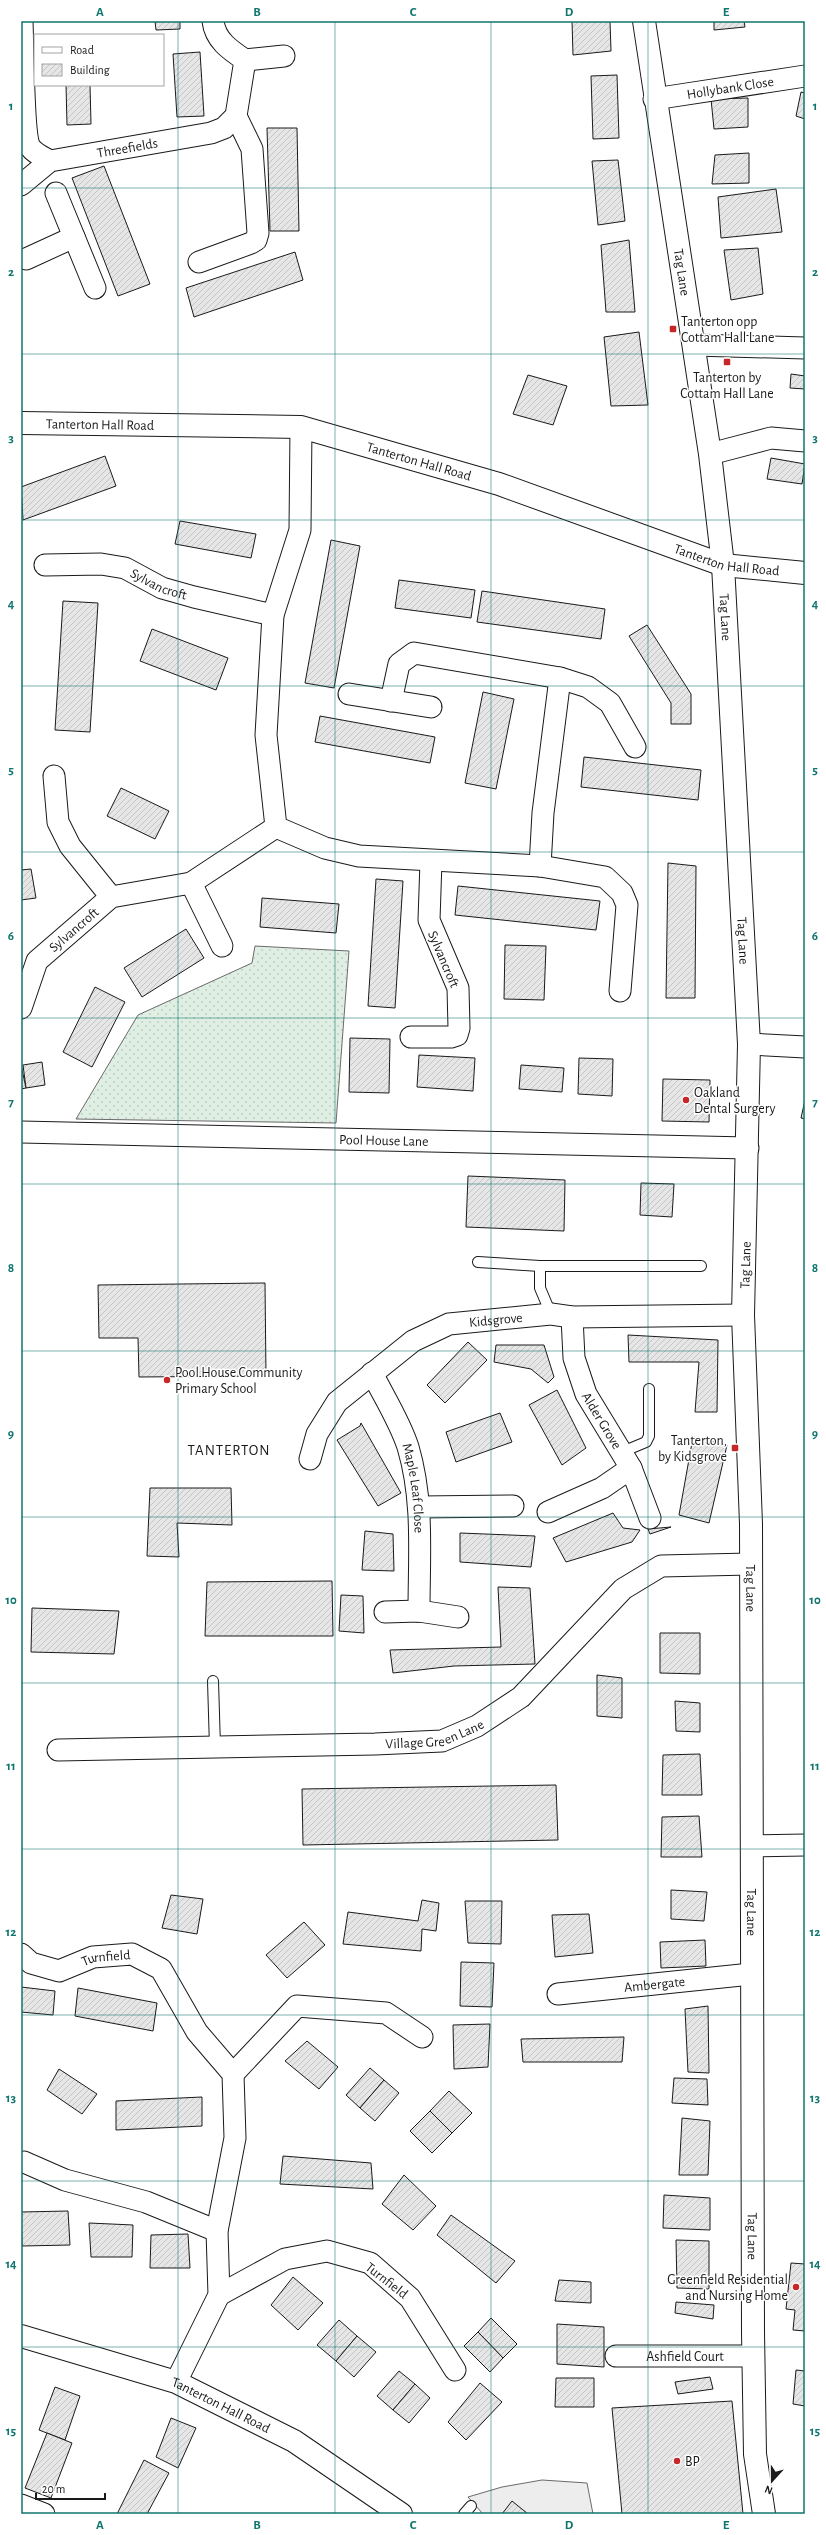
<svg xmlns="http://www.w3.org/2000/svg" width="826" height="2535" viewBox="0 0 826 2535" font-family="'Alegreya Sans',sans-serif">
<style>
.grass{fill:url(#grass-dots);stroke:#6a6a6a}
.parking{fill:#ededed;stroke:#6a6a6a}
.building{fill:url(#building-hatch);stroke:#1a1a1a}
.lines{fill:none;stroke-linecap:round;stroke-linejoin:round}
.lane-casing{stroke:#1a1a1a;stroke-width:12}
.street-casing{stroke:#1a1a1a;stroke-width:23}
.secondary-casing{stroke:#1a1a1a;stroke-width:24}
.lane{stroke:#fff;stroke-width:10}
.street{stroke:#fff;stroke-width:21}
.secondary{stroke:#fff;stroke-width:22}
.grid{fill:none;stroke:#0f766e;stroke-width:1;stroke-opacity:0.55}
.poi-dot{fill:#c62828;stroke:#fff;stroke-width:1.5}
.labels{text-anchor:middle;stroke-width:3;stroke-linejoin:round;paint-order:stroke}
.street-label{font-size:14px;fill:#1a1a1a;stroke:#fff}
.poi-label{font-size:14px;fill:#1a1a1a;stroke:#fff;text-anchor:start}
.neighbourhood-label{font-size:15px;letter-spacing:1px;fill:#1a1a1a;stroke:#fff}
.neatline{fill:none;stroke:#0f766e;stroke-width:1.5}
.grid-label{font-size:13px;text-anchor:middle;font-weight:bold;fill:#0f766e}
</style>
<defs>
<pattern id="grass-dots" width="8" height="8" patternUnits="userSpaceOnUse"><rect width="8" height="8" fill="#e0efe3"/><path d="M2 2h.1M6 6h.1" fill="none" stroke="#c0ccc2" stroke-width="1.8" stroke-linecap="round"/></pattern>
<pattern id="building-hatch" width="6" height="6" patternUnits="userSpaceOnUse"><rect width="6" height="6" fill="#e6e6e6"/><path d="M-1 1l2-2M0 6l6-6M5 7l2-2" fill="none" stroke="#c5c5c5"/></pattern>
</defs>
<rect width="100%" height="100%" fill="#fff"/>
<path class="grass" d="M255,946L349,951L336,1123L76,1119L138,1015L252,963Z"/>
<path class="parking" d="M542,2480L587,2483L593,2514H528L512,2502L502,2514H483L468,2497L502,2487Z"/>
<g class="building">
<path d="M155,21H180V29L156,30Z"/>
<path d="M572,21H610L611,51L573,55Z"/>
<path d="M714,21H744L745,27L714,30Z"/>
<path d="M200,52L204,116L177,117L173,54Z"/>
<path d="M617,75L619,138L593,139L591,76Z"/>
<path d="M66,85H90L91,124L67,125Z"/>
<path d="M801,92L805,93V119L796,116Z"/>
<path d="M748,98V127L714,129L711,99Z"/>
<path d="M267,128H297L299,231H270Z"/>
<path d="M749,153V183L712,184L715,155Z"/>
<path d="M618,160L625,221L598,225L592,161Z"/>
<path d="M104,166L150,284L118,296L72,178Z"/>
<path d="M776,189L782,232L721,238L718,197Z"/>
<path d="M629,240L635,312H606L601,245Z"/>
<path d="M758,248L763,294L731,300L724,250Z"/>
<path d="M295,252L303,280L194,317L186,288Z"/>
<path d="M639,332L648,405L611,406L604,337Z"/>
<path d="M791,374L805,376V389L790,388Z"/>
<path d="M528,375L567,386L553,425L513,414Z"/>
<path d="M105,456L116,486L23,520L21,487Z"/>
<path d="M771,458L805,464L802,484L767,479Z"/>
<path d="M180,521L256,534L251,558L175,544Z"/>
<path d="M331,540L360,546L334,688L305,683Z"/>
<path d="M399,580L475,590L471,618L395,608Z"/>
<path d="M482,591L605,609L601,639L477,622Z"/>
<path d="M63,601L98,603L90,732L55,730Z"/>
<path d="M647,625L691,694V724H671V703L629,636Z"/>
<path d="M152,629L228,658L216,690L140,661Z"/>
<path d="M483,692L514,699L496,789L465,783Z"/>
<path d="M320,716L435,737L430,763L315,742Z"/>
<path d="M584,757L701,770L698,800L581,787Z"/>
<path d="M121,788L169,811L155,839L107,816Z"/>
<path d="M668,863L696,866L695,998H666Z"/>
<path d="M31,869L36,898L21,900V870Z"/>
<path d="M376,879L403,881L395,1008L368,1006Z"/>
<path d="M458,886L600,901L596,930L455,915Z"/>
<path d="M262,898L339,904L336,933L260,927Z"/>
<path d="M186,929L204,958L142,997L124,968Z"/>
<path d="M505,945L546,946L544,1000L504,999Z"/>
<path d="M95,987L125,1002L92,1067L63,1052Z"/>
<path d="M350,1038L390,1039L389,1093L349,1092Z"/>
<path d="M419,1055L475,1058L473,1091L417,1087Z"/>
<path d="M579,1058L613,1059L612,1096L578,1094Z"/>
<path d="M42,1062L45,1085L26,1088L23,1065Z"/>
<path d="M21,1065L26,1088L21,1089Z"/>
<path d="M521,1065L564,1068L562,1092L519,1089Z"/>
<path d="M663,1079L710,1080L709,1122L662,1121Z"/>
<path d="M805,1100V1119L801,1118Z"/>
<path d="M468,1176L565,1180L564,1231L466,1227Z"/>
<path d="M641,1183L674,1184L672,1217L640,1215Z"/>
<path d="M265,1283L266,1376L139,1377L138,1338H99L98,1285Z"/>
<path d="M628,1335L718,1340L717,1412H695L699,1362H629Z"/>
<path d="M468,1342L487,1360L445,1403L427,1385Z"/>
<path d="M496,1345H544L554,1377L548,1383L531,1369L494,1362Z"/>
<path d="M557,1390L586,1448L562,1465L529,1405Z"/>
<path d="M500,1413L512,1442L456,1462L446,1432Z"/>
<path d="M361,1423L401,1493L378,1506L337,1440L360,1426Z"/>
<path d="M693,1437L727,1445L709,1523L679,1515Z"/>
<path d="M150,1488H231L232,1525L177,1523L179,1557L147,1556Z"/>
<path d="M613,1513L623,1528L640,1530L632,1542L566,1562L553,1538Z"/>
<path d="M671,1527L650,1534L648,1529Z"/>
<path d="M365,1531L393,1534L394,1571L362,1570Z"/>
<path d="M460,1533L535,1536L531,1567L460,1562Z"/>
<path d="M332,1581L333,1636H205L207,1582Z"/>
<path d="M498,1587L530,1588L535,1664L454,1666L393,1673L390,1650L501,1647Z"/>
<path d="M341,1595L363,1596L364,1633L339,1631Z"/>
<path d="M32,1608L119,1611L114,1654L31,1652Z"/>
<path d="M660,1633H700V1674L660,1673Z"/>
<path d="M597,1675L622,1678V1718L597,1716Z"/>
<path d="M675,1701L700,1703V1732L676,1731Z"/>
<path d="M700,1754L702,1795H662L663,1755Z"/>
<path d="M556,1785L558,1840L303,1845L302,1789Z"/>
<path d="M699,1816L702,1857H661L662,1817Z"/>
<path d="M671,1890L707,1892L704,1921L671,1919Z"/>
<path d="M171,1895L203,1899L197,1934L162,1928Z"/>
<path d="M422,1900L439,1903L436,1931L422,1929L421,1951L343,1944L348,1912L418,1921Z"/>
<path d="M465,1901H502L501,1944L468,1943Z"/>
<path d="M589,1914L593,1953L555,1957L552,1915Z"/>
<path d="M304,1922L325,1945L287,1978L266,1955Z"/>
<path d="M705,1940L706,1966L661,1968L660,1942Z"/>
<path d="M461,1962L494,1963L492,2007L460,2006Z"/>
<path d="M21,1987L55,1991L53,2015L21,2012Z"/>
<path d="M78,1988L157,2003L153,2031L75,2016Z"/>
<path d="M708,2006L709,2073L688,2072L685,2009Z"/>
<path d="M490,2024L488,2067L454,2069L453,2025Z"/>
<path d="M624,2037L622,2062H523L521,2039Z"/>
<path d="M307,2041L338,2067L319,2089L285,2061Z"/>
<path d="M370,2068L384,2080L360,2108L346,2095Z"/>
<path d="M59,2069L97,2094L82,2114L47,2090Z"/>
<path d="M674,2078L707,2079L708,2105L672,2103Z"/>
<path d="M384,2080L399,2093L375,2121L360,2108Z"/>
<path d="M449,2091L472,2113L452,2133L430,2111Z"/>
<path d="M202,2097V2126L116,2130V2101Z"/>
<path d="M430,2111L452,2133L432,2153L410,2131Z"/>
<path d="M682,2118L710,2121L708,2175H679Z"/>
<path d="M283,2156L371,2163L373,2189L280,2184Z"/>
<path d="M404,2175L436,2206L413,2230L382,2204Z"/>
<path d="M664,2195L710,2198V2230L663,2228Z"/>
<path d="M68,2211L70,2245L22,2246L21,2212Z"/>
<path d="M451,2215L515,2261L496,2283L437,2235Z"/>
<path d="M89,2223L133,2225L132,2257H91Z"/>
<path d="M188,2234L190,2268H150L151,2235Z"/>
<path d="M676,2240L709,2241V2289L677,2288Z"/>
<path d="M805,2260V2331L793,2330L795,2310L786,2309L791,2263L805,2264Z"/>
<path d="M293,2277L323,2303L298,2330L271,2305Z"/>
<path d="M559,2280L591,2282V2303L555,2301Z"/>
<path d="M676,2302L714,2305L713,2319L675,2313Z"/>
<path d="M491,2318L517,2344L503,2358L478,2332Z"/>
<path d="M339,2320L357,2336L336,2361L317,2345Z"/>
<path d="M557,2324L604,2327V2367L557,2364Z"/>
<path d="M478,2332L503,2358L490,2372L464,2346Z"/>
<path d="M357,2336L376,2352L354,2377L336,2361Z"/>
<path d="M796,2370L805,2371V2406L793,2404Z"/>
<path d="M399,2371L415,2384L393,2410L377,2396Z"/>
<path d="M710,2377L713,2389L678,2394L675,2382Z"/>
<path d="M556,2378H594V2407H555Z"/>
<path d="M480,2383L502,2402L466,2440L448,2422Z"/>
<path d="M415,2384L430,2398L409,2423L393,2410Z"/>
<path d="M55,2387L80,2396L65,2440L39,2430Z"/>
<path d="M732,2401L743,2514H622L612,2408Z"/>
<path d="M171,2418L196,2428L178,2468L156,2457Z"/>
<path d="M47,2433L72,2443L51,2498L25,2488Z"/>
<path d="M144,2460L169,2473L147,2514H117Z"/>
<path d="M512,2501L528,2514H502Z"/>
</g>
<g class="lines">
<defs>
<g id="lane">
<path d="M478,1262L540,1266H701"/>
<path d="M540,1266V1288L551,1314"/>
<path d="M622,1452L646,1442L649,1436V1389"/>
<path d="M213,1681L215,1747"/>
<path d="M464,2514L471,2506"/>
</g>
<g id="street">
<path d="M22,21C23,41 23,135 30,147C35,154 43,157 50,161"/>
<path d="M245,60L284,56"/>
<path id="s1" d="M654,99L805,76"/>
<path id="s2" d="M21,185L50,161L211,133L224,128L236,116L245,60C230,50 215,40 213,21"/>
<path d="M56,193L95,288"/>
<path d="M26,259L74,237"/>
<path d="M199,262L251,243L256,240L258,233L252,149L236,116"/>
<path d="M694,345L805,348"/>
<path d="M301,427L300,530L273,615L266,735L276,827L325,848L359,856L540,866L605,877L622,893L627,905L620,991"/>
<path d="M710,454L771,438L805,441"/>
<path id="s3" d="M45,565L101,564L125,568L162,588L194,597L273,615"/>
<path d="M560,678L588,687L610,703L635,747"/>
<path d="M349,694L431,707"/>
<path d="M391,701L399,664L414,653L560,678L543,813L540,866"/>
<path d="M54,776L58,822L70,846L111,897"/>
<path d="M191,883L222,946"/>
<path id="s4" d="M21,1008L37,961L111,897L191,883L276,827"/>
<path d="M411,1037H451L457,1035L459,1028L458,988L429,920L431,861"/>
<path d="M749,1044L805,1047"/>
<path id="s5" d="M21,1132L748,1148"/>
<path id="s6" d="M572,1317L574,1358L586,1394L631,1468L650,1518"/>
<path id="s7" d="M372,1373C384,1397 400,1422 408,1447C424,1501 419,1556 419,1611"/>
<path id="s8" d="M310,1459L317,1434L337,1402L413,1341L449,1324L551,1314L572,1317L743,1315"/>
<path d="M420,1507L513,1506"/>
<path d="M548,1512L602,1488L631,1468"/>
<path d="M385,1612L419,1611L458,1617"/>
<path id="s9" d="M58,1750L375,1744L442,1741L477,1726L521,1697L623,1589L661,1566L750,1564"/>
<path d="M753,1846L805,1845"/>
<path id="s10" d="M21,1954L31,1963L59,1971L93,1957L132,1954L161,1969L197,2032L233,2074L235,2138L217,2231L219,2295L176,2382"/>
<path id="s11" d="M558,1994L751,1974"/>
<path d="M233,2074L297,2006L386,2013L422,2037"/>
<path d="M24,2162L65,2180L146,2202L217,2231"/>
<path d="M219,2295L285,2259L327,2251L370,2263L410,2298L455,2370"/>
<path id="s12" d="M616,2356H753"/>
<path d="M21,2505L44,2514"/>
</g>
<g id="secondary">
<path id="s13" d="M644,21L710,454L723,565L749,1044L743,1315L751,1524L753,2332L755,2454L764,2514"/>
<path id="s14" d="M21,423L301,427L499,484L723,565L805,573"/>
<path id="s15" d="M21,2336L176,2382L294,2441L401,2514"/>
</g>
</defs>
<use href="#lane" class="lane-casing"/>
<use href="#street" class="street-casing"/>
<use href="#secondary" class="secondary-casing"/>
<use href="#lane" class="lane"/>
<use href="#street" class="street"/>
<use href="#secondary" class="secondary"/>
</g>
<path class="grid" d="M178,21V2514M335,21V2514M491,21V2514M648,21V2514M21,188H805M21,354H805M21,520H805M21,686H805M21,852H805M21,1018H805M21,1184H805M21,1351H805M21,1517H805M21,1683H805M21,1849H805M21,2015H805M21,2181H805M21,2347H805"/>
<g class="poi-dot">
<rect x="669" y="325" width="8" height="8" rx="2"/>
<rect x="723" y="358" width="8" height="8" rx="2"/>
<circle cx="686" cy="1100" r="4"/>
<circle cx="167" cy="1380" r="4"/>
<rect x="731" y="1444" width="8" height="8" rx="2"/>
<circle cx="796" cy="2287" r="4"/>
<circle cx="677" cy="2461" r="4"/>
</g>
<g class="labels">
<g class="street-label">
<text dy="5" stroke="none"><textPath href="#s1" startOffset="77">Hollybank Close</textPath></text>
<text dy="5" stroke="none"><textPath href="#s2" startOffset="116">Threefields</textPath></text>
<text dy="5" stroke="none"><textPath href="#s13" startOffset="254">Tag Lane</textPath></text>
<text dy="5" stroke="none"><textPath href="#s14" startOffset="79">Tanterton Hall Road</textPath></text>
<text dy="5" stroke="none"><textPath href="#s14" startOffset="403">Tanterton Hall Road</textPath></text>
<text dy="5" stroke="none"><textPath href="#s14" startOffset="727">Tanterton Hall Road</textPath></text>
<text dy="5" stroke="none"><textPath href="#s3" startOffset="118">Sylvancroft</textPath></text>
<text dy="5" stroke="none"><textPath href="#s13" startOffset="602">Tag Lane</textPath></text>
<text dy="5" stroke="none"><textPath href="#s4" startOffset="98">Sylvancroft</textPath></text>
<text dy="5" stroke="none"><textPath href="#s13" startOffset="926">Tag Lane</textPath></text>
<text transform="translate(444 959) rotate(67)" y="5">Sylvancroft</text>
<text dy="5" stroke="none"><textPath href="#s5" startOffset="363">Pool House Lane</textPath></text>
<text transform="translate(745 1265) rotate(-88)" y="5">Tag Lane</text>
<text dy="5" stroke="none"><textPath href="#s8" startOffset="248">Kidsgrove</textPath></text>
<text dy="5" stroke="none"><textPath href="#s6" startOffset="110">Alder Grove</textPath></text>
<text dy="5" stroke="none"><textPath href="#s7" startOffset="124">Maple Leaf Close</textPath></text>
<text dy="5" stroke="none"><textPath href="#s13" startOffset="1574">Tag Lane</textPath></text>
<text dy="5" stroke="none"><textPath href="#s9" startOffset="378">Village Green Lane</textPath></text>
<text dy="5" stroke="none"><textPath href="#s13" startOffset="1898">Tag Lane</textPath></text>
<text dy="5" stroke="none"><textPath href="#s10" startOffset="92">Turnfield</textPath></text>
<text dy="5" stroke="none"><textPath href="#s11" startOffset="97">Ambergate</textPath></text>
<text dy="5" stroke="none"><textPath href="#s13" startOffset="2222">Tag Lane</textPath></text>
<text transform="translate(387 2280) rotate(38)" y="5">Turnfield</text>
<text dy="5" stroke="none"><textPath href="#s12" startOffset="69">Ashfield Court</textPath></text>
<text dy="5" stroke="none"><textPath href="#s15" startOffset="212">Tanterton Hall Road</textPath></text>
</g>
<g class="poi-label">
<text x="681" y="326">Tanterton opp<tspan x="681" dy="16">Cottam Hall Lane</tspan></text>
<text x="727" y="382" text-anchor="middle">Tanterton by<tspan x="727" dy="16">Cottam Hall Lane</tspan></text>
<text x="694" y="1097">Oakland<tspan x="694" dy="16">Dental Surgery</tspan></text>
<text x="175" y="1377">Pool House Community<tspan x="175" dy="16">Primary School</tspan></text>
<text x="727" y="1445" text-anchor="end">Tanterton,<tspan x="727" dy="16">by Kidsgrove</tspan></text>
<text x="788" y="2284" text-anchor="end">Greenfield Residential<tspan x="788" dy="16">and Nursing Home</tspan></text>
<text x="685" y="2466">BP</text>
</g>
<g class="neighbourhood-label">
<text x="229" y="1455">TANTERTON</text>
</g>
</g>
<rect width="826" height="2535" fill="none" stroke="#ffffff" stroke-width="44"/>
<rect x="34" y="34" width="130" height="52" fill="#ffffff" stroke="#a3a3a3"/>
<rect x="42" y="47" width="20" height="6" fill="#ffffff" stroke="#a3a3a3"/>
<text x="70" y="54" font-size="12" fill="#1a1a1a">Road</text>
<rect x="42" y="64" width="20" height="12" fill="url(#building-hatch)" stroke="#a3a3a3"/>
<text x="70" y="74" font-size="12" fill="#1a1a1a">Building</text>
<g transform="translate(772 2481) rotate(201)" stroke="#ffffff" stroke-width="3" paint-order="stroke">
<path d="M0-3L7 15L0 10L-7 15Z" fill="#1a1a1a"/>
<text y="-6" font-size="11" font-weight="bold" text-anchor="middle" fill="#1a1a1a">N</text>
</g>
<path d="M36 2493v6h69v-6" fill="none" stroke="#1a1a1a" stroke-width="2"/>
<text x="42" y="2493" font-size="12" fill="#1a1a1a" stroke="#ffffff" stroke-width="3" paint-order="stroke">20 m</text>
<rect x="22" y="22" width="782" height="2491" class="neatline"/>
<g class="grid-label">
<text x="100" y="16">A</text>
<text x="257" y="16">B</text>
<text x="413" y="16">C</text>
<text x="569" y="16">D</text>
<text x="726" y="16">E</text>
<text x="11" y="110">1</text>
<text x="815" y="110">1</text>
<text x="11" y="276">2</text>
<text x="815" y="276">2</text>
<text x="11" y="442">3</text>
<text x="815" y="442">3</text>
<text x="11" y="608">4</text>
<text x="815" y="608">4</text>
<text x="11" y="774">5</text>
<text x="815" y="774">5</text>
<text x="11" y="940">6</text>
<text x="815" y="940">6</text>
<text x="11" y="1106">7</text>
<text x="815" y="1106">7</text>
<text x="11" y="1272">8</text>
<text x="815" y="1272">8</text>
<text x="11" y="1438">9</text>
<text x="815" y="1438">9</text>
<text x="11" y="1604">10</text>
<text x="815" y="1604">10</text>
<text x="11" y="1770">11</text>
<text x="815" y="1770">11</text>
<text x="11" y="1936">12</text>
<text x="815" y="1936">12</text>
<text x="11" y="2102">13</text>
<text x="815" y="2102">13</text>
<text x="11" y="2268">14</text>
<text x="815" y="2268">14</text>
<text x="11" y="2435">15</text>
<text x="815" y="2435">15</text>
<text x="100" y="2529">A</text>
<text x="257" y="2529">B</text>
<text x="413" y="2529">C</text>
<text x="569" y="2529">D</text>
<text x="726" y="2529">E</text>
</g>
</svg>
